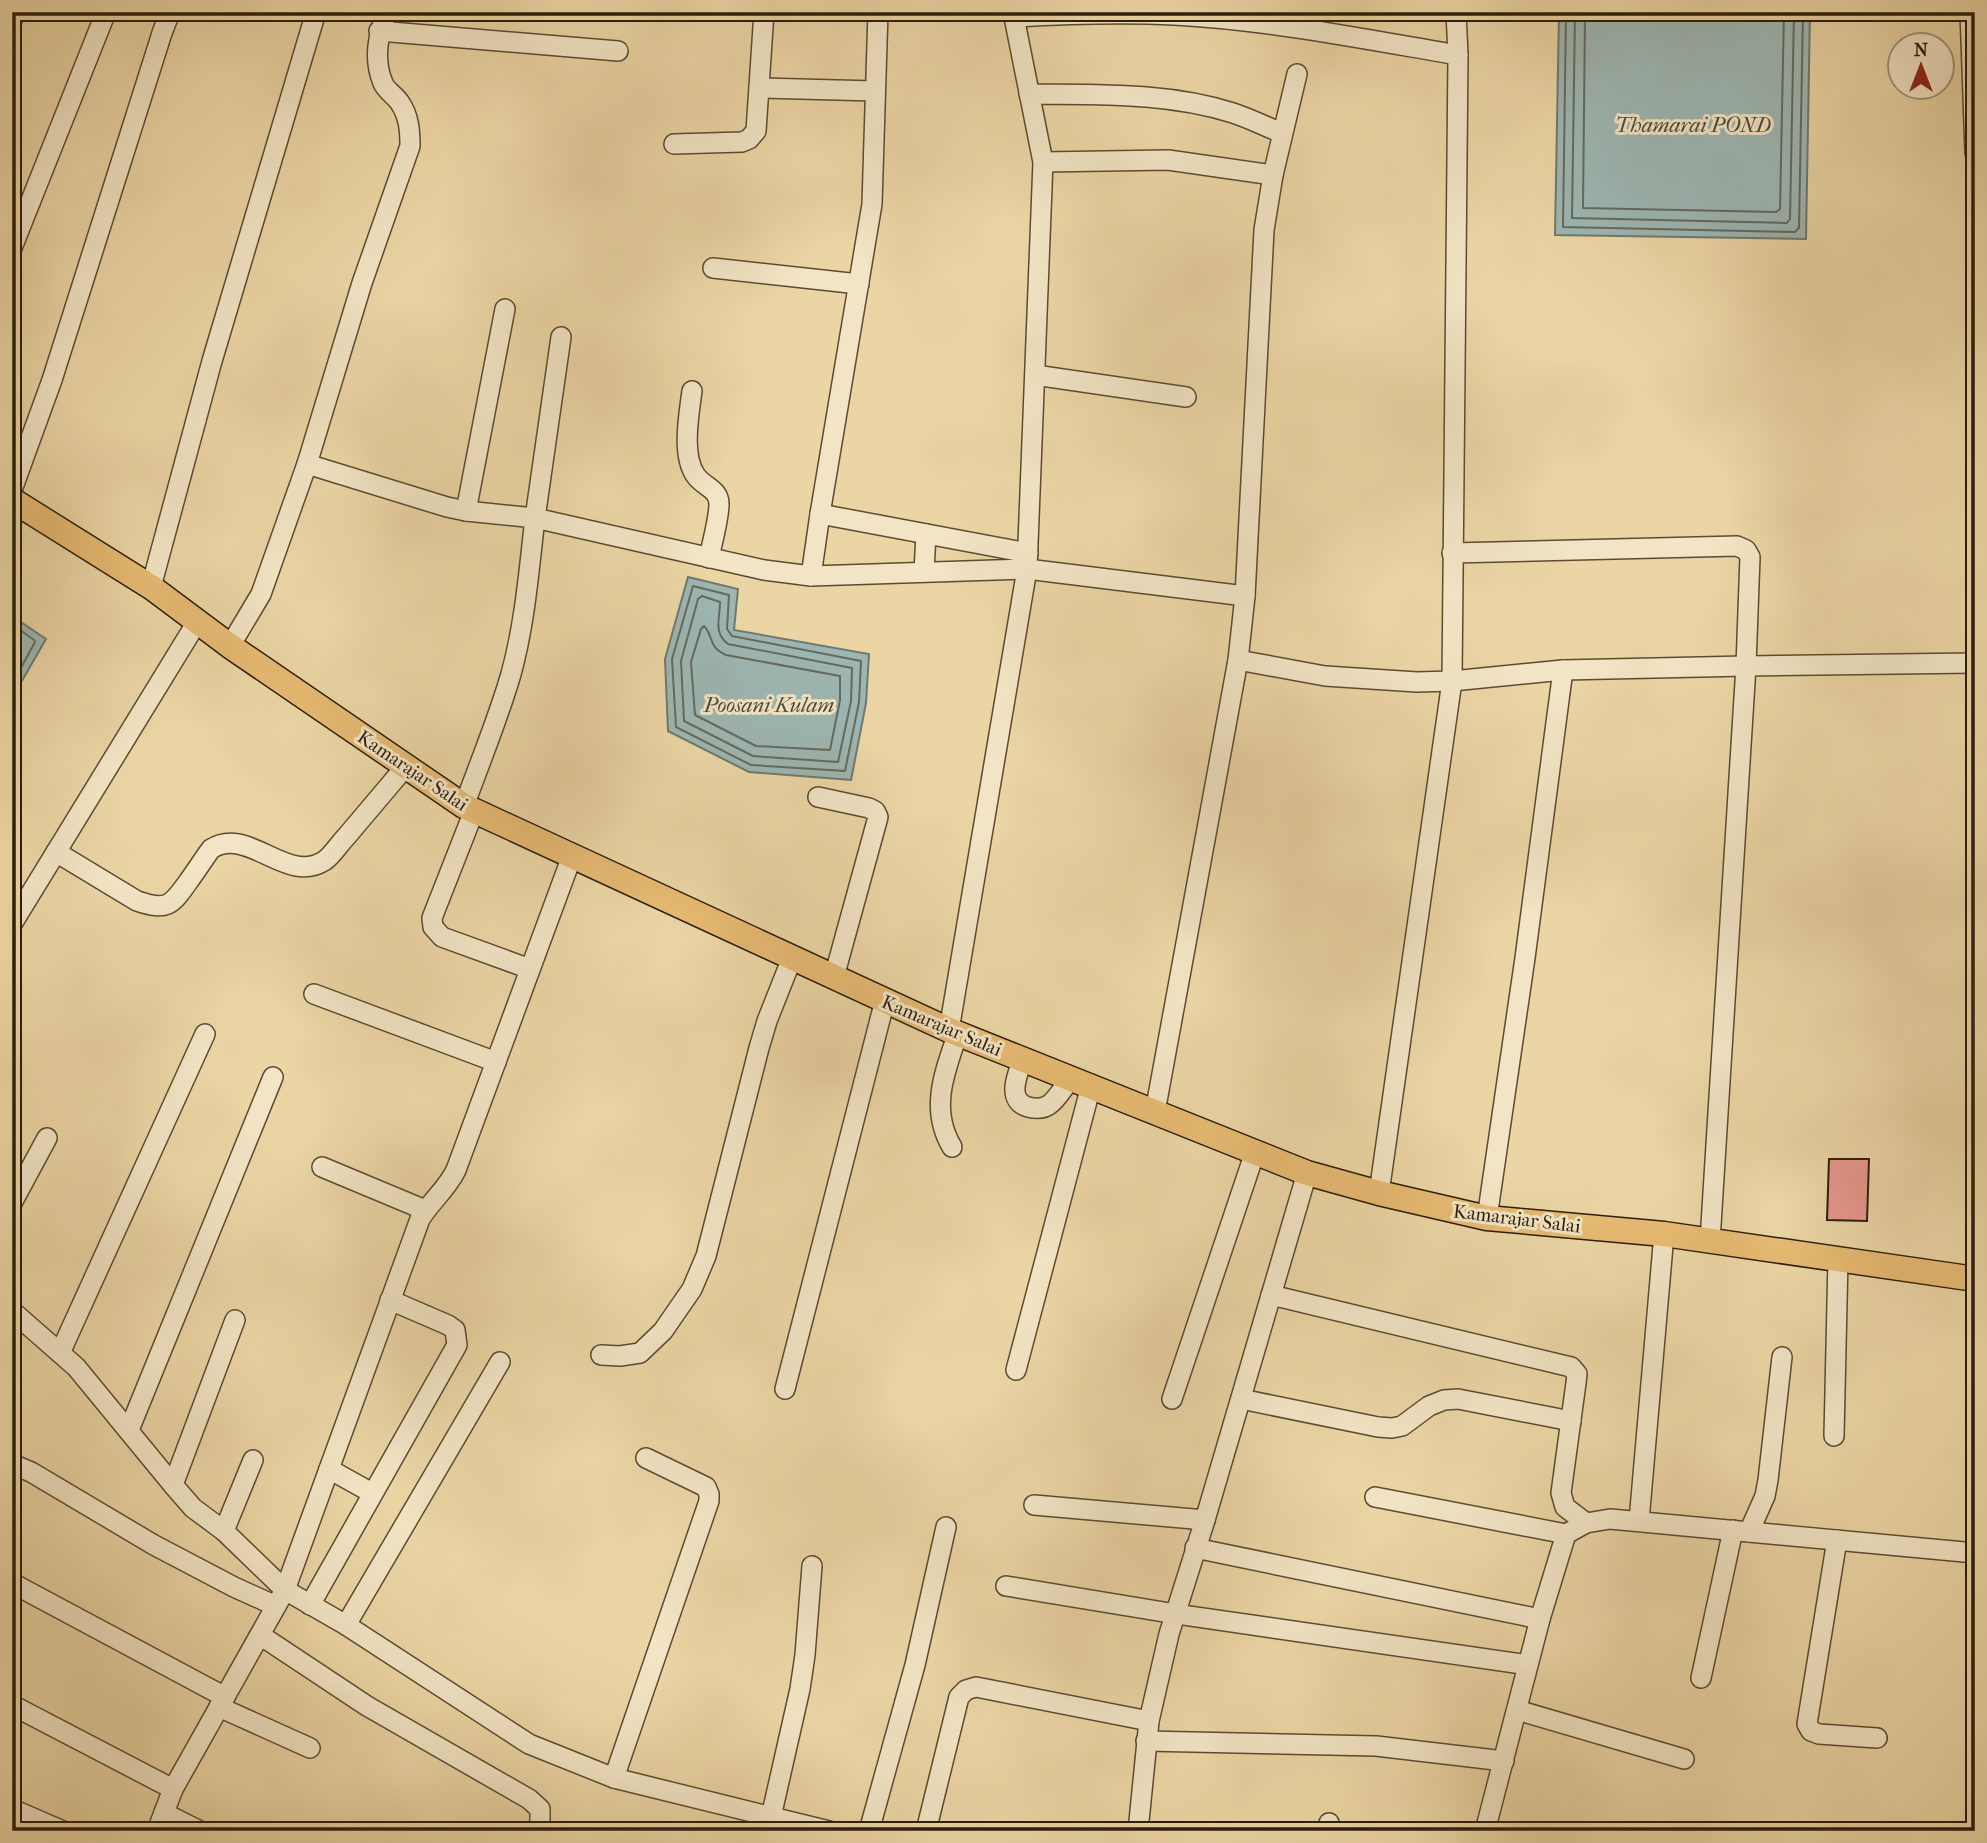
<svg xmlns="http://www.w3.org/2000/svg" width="1987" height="1843" viewBox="0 0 1987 1843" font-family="'IM FELL French Canon',serif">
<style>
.water{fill:#9db6b2;stroke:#6f7970;stroke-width:2}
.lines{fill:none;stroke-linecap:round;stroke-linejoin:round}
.shore{stroke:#646a5f;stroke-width:2}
.building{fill:#e6978c;stroke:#2b1d0c;stroke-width:2}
.minor-casing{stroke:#5b4b32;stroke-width:22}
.major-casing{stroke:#2b1d0c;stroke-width:27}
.minor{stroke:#f2e4c4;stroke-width:19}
.major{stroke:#e6ba72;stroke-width:24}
.labels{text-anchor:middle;stroke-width:6;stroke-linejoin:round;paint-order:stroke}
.street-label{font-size:19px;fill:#2b1d0c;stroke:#f2e4c4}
.water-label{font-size:21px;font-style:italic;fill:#4d4b3e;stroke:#f2e4c4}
</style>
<rect width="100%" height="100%" fill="#ebd5a4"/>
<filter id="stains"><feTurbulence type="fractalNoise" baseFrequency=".00286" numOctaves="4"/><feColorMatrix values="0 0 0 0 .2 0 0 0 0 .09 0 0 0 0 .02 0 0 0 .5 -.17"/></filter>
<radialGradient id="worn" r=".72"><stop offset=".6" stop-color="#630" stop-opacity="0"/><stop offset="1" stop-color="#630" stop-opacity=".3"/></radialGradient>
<g class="water">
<path d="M1559,12H1810L1806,239L1555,235Z"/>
<path d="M688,577L738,589L734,630L869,654L866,703L851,780L749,772L668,731L665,659Z"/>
<path d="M12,616L46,639L12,698Z"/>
</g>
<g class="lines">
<g class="shore">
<path d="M1566,12L1563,227L1795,232L1799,228L1803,12"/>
<path d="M1575,12L1572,218L1787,223L1790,219L1794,12"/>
<path d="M1585,12L1583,208L1776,212L1780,209L1784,12"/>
<path d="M693,586L729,595L727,629L732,636L861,661L859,702L845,771L751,765L676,727L672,659Z"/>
<path d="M702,596L720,602C720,618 713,633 728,644L852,668L851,701L838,762L753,756L684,721L681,661L698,599Z"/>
<path d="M12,624L34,640L35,642L12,684"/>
<path d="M704,626C714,636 707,646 726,655L840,676V700L830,750L756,746L695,715L691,662L701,629Z"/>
</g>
</g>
<path class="building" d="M1829,1159H1869L1867,1221L1827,1220Z"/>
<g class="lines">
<defs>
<g id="minor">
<path d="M878,12L872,204L820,514L1028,553"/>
<path d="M1970,12L1975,152"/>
<path d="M1014,17C1067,14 1120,12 1174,15C1269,20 1364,39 1458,55"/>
<path d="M12,20L15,12"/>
<path d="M379,31L618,51"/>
<path d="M759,88L875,91"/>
<path d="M1029,94C1097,95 1167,92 1233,113C1249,118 1266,127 1282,133"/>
<path d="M674,144L742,142L749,139L756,131L764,12"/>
<path d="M1043,162L1168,160L1273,175"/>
<path d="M12,248L106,12"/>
<path d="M713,268L859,284"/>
<path d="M561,337L535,518L764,570L811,576L1027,569L1245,596"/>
<path d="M1035,375L1186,397"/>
<path d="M692,391C689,414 681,456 696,476C704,487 719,489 719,504C719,519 712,543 709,558"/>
<path d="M307,464L447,507L466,511L535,518C529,570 525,623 511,674C498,719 480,762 464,806"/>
<path d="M12,490L52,380L162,33L170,12"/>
<path d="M466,511L505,309"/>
<path d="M1452,553L1737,546L1746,550L1750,557L1746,666L1710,1241"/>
<path d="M924,572L926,534"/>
<path d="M811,576L820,514"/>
<path d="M151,587L212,361L316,12"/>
<path d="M230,646L261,594L307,464L362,283L410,146C410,131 409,116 400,103C396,96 386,91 383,83C373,59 378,35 387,12"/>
<path d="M1238,660L1325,676L1417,682L1452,681L1563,670L1746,666L1975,663"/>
<path d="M818,797L869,808L875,811L878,817L834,977"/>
<path d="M474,811L432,918L433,927L442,937L530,969"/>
<path d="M56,852L137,901C167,911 171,906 188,882C196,871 203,860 211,849C248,825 286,885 324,861C332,856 339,844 346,837C366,813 386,790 406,766"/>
<path d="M12,924L197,622"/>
<path d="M314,994L496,1062"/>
<path d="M949,1030L1027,569L1043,162L1013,12"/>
<path d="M1023,1059C1017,1075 1006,1100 1028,1107C1036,1109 1044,1109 1050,1104C1058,1098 1064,1086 1071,1079"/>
<path d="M1155,1112L1238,660L1245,596L1264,230L1273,175L1297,74"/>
<path d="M952,1147C929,1109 945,1071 958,1033"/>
<path d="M322,1167L425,1210"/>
<path d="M1379,1193L1452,681L1458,55L1456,12"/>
<path d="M12,1203L47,1138"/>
<path d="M1487,1218L1525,958L1563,670"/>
<path d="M1271,1295L1571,1367L1577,1374L1576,1383L1561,1493L1565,1507L1586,1523"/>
<path d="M12,1311L76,1367L173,1485L193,1508L224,1531L285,1590L346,1625L529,1744L614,1778L829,1831"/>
<path d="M60,1353L205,1034"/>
<path d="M601,1355L620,1356L640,1353L663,1331L692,1289L706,1256L759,1048L767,1021L792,958"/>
<path d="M1016,1370L1091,1086"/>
<path d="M785,1389L885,1000"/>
<path d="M1172,1399L1255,1152"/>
<path d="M1241,1399L1378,1427L1392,1428L1402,1426L1429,1406L1444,1400L1458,1399L1571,1421"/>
<path d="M129,1430L273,1077"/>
<path d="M1834,1436L1838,1259"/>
<path d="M12,1464L31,1472L154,1545L234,1587L276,1606"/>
<path d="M329,1469L372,1493"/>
<path d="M173,1485L235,1320"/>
<path d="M1375,1497L1566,1534"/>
<path d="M1034,1505L1205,1520"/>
<path d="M1639,1521L1664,1234"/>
<path d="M224,1531L253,1460"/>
<path d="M1749,1532L1765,1496L1768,1480L1782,1357"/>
<path d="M1837,1540L1807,1724L1811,1731L1819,1734L1877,1738"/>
<path d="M1195,1548L1540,1619"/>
<path d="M12,1583L225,1697"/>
<path d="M1006,1586L1176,1614L1528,1665"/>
<path d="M310,1605L457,1345L455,1330L448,1325L390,1300"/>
<path d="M346,1625L500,1362"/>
<path d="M260,1635L367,1706L529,1799L540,1809V1822L536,1831"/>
<path d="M1701,1678L1733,1530"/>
<path d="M12,1705L173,1789"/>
<path d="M219,1707L310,1748"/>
<path d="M1517,1710L1684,1759"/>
<path d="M1146,1741L1376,1746L1504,1761"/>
<path d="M614,1778L709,1501V1494L706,1487L646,1458"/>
<path d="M12,1809L63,1831"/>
<path d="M164,1813L200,1831"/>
<path d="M771,1817L800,1689L805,1655L812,1566"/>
<path d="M157,1831L173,1789L285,1590L420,1219C431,1201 447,1189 456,1170L572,856"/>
<path d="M869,1831L915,1665L946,1527"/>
<path d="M926,1831L959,1697L966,1690L976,1687L1149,1721"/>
<path d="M1138,1831L1149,1721L1169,1634L1205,1520L1307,1173"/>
<path d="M1329,1831V1823"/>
<path d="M1485,1831L1540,1619L1566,1534L1586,1523L1610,1519L1975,1553"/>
</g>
<path id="major" d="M12,500L151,587L230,646L464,806L949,1030L1307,1173L1379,1193L1487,1218L1664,1234L1975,1279"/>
</defs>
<use href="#minor" class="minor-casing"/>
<use href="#major" class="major-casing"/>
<use href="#minor" class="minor"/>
<use href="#major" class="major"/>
</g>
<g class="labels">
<g class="street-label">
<text transform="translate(413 770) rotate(34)" y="7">Kamarajar Salai</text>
<text transform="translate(942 1025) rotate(23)" y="7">Kamarajar Salai</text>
<text transform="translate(1517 1218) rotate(7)" y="7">Kamarajar Salai</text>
</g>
<g class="water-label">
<text x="1693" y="132">Thamarai POND</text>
<text x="769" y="712">Poosani Kulam</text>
</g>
</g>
<rect width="1987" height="1843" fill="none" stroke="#ebd5a4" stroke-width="42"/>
<rect x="14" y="14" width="1959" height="1815" fill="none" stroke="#2b1d0c" stroke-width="3.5"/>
<rect x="21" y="21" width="1945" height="1801" fill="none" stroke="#2b1d0c" stroke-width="2"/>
<g transform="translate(1921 66)"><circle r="33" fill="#f2e4c4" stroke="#a2947a" stroke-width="2"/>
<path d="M0-5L12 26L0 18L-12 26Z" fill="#8f2418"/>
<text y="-10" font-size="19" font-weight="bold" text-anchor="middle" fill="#2b1d0c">N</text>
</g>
<rect width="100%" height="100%" filter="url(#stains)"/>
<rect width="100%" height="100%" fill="url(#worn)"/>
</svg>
